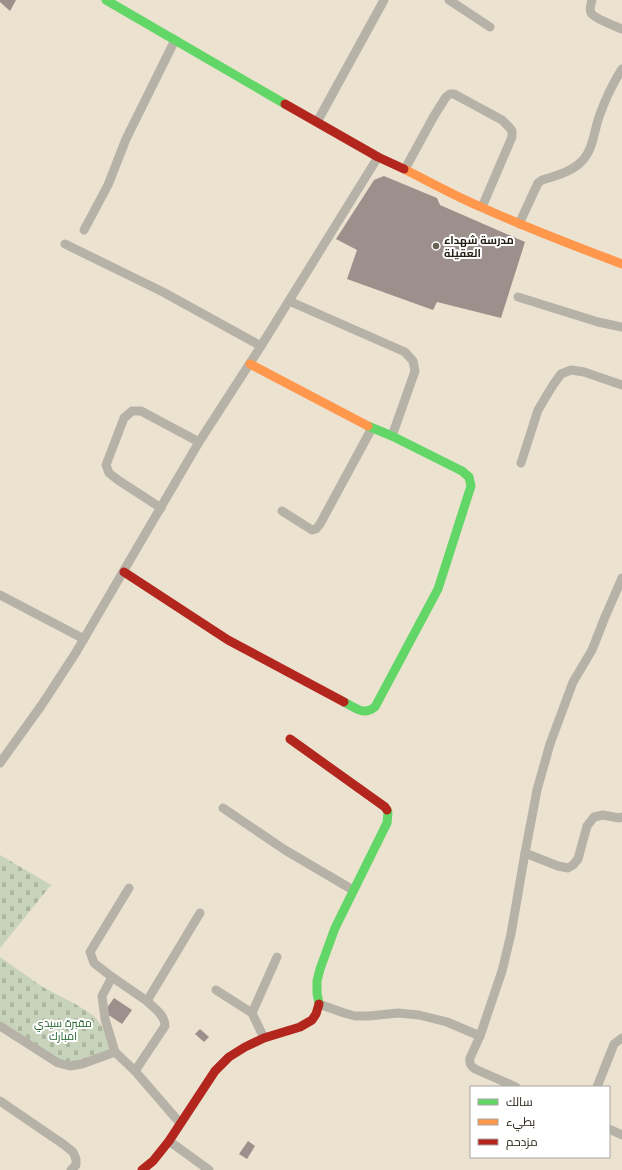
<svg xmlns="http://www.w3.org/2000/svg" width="622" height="1170" viewBox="0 0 622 1170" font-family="'Golos Text',Cairo,sans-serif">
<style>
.cemetery{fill:url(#cemetery-stones)}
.building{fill:#9d908c}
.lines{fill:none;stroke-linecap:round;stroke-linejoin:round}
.street{stroke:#b7b2a8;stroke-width:9}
.fast{stroke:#63d668;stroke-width:9}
.slow{stroke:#ff974d;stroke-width:9}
.jam{stroke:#b3261e;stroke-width:9}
.poi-dot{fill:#6a6254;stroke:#fff;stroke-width:1.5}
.labels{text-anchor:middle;stroke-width:4;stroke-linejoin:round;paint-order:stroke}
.poi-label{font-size:11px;font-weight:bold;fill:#241d11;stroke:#fff;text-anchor:start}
.park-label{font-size:11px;fill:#216229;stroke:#fff}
</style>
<defs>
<pattern id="cemetery-stones" width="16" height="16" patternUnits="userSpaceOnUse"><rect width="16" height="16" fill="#c7d3bb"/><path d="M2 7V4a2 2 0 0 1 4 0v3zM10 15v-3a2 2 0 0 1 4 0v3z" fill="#abb5a0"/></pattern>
</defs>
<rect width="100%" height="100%" fill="#ece2d0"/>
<g class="cemetery">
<path d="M0,855L51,885L0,948Z"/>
<path d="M0,957L41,986L77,1005L94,1016L108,1034L111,1046L109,1056L68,1065L33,1044L12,1028L0,1024Z"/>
</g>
<g class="building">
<path d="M0,0H16L10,11L0,2Z"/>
<path d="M384,176L437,198L440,205L525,242L501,318L437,302L433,310L347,279L357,250L336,239L374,180Z"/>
<path d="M114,998L132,1010L122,1024L104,1012Z"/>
<path d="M200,1029L209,1037L204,1042L195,1034Z"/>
<path d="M248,1141L255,1146L247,1159L239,1154Z"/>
</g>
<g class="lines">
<g class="street">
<path d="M449,0L490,27"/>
<path d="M592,0C591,4 589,9 591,13C595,19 615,26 622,29"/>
<path d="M317,122L384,0"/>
<path d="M405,169L434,116L446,97L450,94H454L502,120L509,127L512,131V137L482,207"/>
<path d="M519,224L538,183L542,180C555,176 571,172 581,162C593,151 594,131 599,117C605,100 613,83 622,69"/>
<path d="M84,230L108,185L126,139L175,40"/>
<path d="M65,244L163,292L261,346"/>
<path d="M518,297L598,322L622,327"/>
<path d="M289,301L405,352L413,361L415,371L392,436"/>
<path d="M521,463L538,410L553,385L561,374L571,370L584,372L622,385"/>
<path d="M161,508L118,480L109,473L106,465L124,418L132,411H141L199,442"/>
<path d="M282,511L312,530L316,529L320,524L372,428"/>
<path d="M0,595L84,639"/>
<path d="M0,763L41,706L75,654L199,442L261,346L378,157"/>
<path d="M223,808L285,850L353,890"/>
<path d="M525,853L558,866L568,868L573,865L578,859L587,826L594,817L603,815L619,818L622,817"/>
<path d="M112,977L147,1001L200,913"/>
<path d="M216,990L252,1013L264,1038"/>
<path d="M319,1004L344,1013L355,1016H369L398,1013L419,1015L447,1022L480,1036"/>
<path d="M252,1013L277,957"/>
<path d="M0,1026L58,1063L70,1066L82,1064L115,1052L135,1071L180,1123"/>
<path d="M115,1052L105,1019L102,996L112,977L94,963L90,952L129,888"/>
<path d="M135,1071L165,1026C165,1015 154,1008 147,1001"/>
<path d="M516,1087L475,1069C471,1066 469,1064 470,1058L480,1036L502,971L511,934L525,853L537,790L550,744L573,682L592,650L605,617L622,578"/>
<path d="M597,1087L614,1044L622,1038"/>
<path d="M0,1101L63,1144L73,1152L76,1159V1165L71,1170"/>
<path d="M609,1129L622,1135"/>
<path d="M169,1141L209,1170"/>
</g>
<g class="fast">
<path d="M106,0L285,104"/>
<path d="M344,702C356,708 363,716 375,707L438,589L471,486L469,477L462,471L392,436L368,426"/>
<path d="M319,1004L317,993V981L320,969L335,928L387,823L388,813L387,810"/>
</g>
<g class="slow">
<path d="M404,169C430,182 455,196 481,207C527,228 575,246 622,264"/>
<path d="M250,364L368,426"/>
</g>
<g class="jam">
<path d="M285,104L378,157L404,169"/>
<path d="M124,572L228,640L344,702"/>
<path d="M290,739L385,807L387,810"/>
<path d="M142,1170L153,1161L169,1141L215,1071L229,1057L245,1047L264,1038L300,1027L312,1020L316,1014L319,1004"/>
</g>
</g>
<circle class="poi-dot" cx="436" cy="246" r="4"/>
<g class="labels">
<g class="poi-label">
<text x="444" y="244">مدرسة شهداء<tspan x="444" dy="13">العقيلة</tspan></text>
</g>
<g class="park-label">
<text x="63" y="1027">مقبرة سيدي<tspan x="63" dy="13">امبارك</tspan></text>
</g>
</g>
<rect x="470" y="1086" width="140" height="72" fill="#ffffff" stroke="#a7a5a0"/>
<rect x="478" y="1099" width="20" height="6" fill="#63d668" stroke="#a7a5a0"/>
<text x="506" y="1106" font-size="12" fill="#241d11">سالك</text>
<rect x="478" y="1119" width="20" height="6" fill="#ff974d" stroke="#a7a5a0"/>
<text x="506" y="1126" font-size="12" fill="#241d11">بطيء</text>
<rect x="478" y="1139" width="20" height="6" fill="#b3261e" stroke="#a7a5a0"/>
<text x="506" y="1146" font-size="12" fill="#241d11">مزدحم</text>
</svg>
